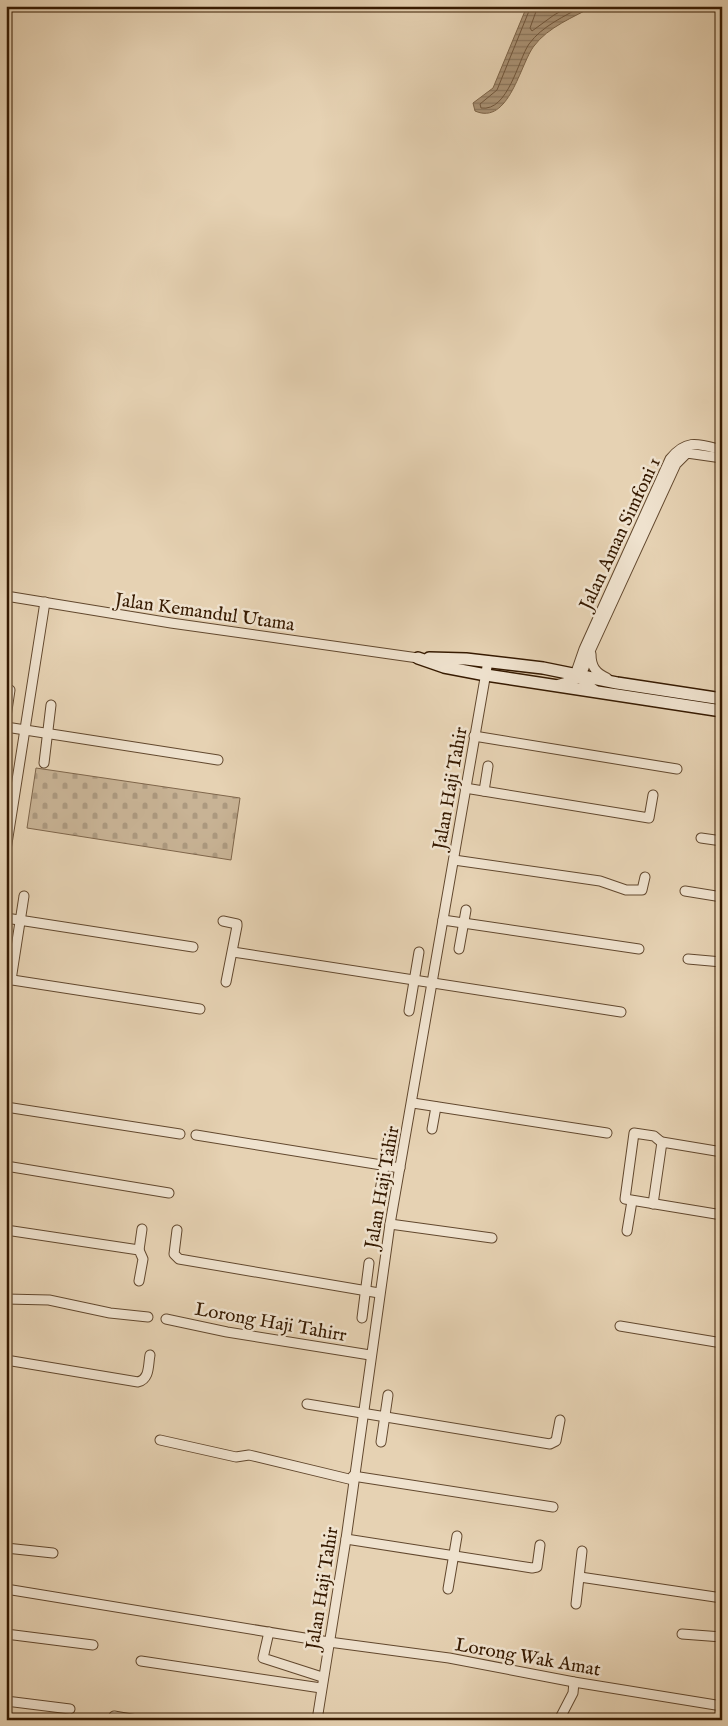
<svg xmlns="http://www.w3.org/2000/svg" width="728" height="1726" viewBox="0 0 728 1726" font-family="'IM FELL English',serif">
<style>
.cemetery{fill:url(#cemetery-stones);stroke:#7f664b}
.water{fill:url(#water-rules);stroke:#7c6347}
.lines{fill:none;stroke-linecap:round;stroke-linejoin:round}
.shore{stroke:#70563c;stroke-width:1}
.street-casing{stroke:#62482e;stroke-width:11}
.secondary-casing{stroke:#361a01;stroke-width:14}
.street{stroke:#efe2ce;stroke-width:9}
.secondary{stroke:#efe2ce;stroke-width:11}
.labels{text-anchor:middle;stroke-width:5;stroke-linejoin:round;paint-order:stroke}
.street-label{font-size:19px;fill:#361a01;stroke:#efe2ce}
</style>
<defs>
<pattern id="cemetery-stones" width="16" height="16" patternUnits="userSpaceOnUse" patternTransform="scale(1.25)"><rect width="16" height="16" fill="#c8b395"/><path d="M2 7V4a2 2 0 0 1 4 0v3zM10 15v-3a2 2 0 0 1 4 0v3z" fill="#ac997f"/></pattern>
<pattern id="water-rules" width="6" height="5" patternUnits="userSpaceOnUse" patternTransform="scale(1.25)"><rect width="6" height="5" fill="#aa9376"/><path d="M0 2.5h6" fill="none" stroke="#8b775e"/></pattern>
</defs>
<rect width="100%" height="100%" fill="#e6d2b3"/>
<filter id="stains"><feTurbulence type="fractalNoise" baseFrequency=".004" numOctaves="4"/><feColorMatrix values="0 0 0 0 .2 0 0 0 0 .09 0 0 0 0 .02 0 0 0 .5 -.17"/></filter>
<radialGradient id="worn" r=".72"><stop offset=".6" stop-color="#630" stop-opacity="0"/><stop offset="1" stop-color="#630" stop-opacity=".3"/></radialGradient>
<path class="cemetery" d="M36,768L240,798L231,860L27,828Z"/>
<path class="water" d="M527,6H594C574,17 548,27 534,46C520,64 509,126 475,111L473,103L493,88Z"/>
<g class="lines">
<g class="shore">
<path d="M531,6L497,90L480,104L481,108C508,112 518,60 529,44C542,26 565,16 583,6"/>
<path d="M538,6L530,28L532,31L554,15L570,6"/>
</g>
<defs>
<g id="street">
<path d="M6,596L171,623L418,658"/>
<path d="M591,654C591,667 596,673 607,678"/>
<path d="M559,684L578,679L581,676L591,649L676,464L687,453L722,458"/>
<path d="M595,690L575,675L584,649L670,459C687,438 699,444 722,450"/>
<path d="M6,717L10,690"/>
<path d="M6,727L218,760"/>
<path d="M474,736L677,769"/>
<path d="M44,763L51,705"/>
<path d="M465,788L649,818L653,795"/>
<path d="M484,791L488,766"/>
<path d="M701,838L722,841"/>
<path d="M6,850L45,602"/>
<path d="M454,860L600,881L626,890H642L645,877"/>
<path d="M685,891L722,897"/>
<path d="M6,918L193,947"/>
<path d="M443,920L639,949"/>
<path d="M223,921L237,924V926L226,982"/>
<path d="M459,949L466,910"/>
<path d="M233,952L621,1012"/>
<path d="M688,959L722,962"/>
<path d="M6,979L200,1009"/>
<path d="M11,980L24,896"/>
<path d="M409,1011L419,952"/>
<path d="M413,1103L607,1133"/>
<path d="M6,1107L180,1134"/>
<path d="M432,1129L436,1107"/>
<path d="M196,1135L400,1168"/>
<path d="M660,1141L654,1136L634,1133L625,1199L722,1215"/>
<path d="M6,1166L169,1193"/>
<path d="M380,1191L389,1136"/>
<path d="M653,1204L662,1142L722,1152"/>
<path d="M390,1224L492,1238"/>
<path d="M6,1230L139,1250L143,1259L139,1281"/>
<path d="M177,1230L174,1254L179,1259L379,1293"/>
<path d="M627,1231L632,1201"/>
<path d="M139,1250L142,1229"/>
<path d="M6,1299L49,1300L110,1313L148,1317"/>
<path d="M362,1318L369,1263"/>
<path d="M166,1319L227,1332L370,1355"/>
<path d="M620,1326L722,1343"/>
<path d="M6,1360L138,1382C150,1379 148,1365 150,1355"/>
<path d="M307,1404L550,1444L556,1441L560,1420"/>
<path d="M160,1440L236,1457L249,1455L353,1480"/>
<path d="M381,1442L388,1395"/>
<path d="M353,1476L553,1507"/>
<path d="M346,1539L532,1568L537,1567L540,1545"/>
<path d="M6,1548L53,1553"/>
<path d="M580,1577L722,1598"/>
<path d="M6,1589L329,1642L449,1658L574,1682L722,1706"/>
<path d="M448,1589L457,1536"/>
<path d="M576,1604L582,1551"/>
<path d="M269,1632L263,1658L322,1677"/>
<path d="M6,1634L93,1645"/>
<path d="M682,1634L722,1637"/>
<path d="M141,1661L321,1688"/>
<path d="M6,1701L70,1709"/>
<path d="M114,1716L137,1720"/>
<path d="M317,1720L346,1539L390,1224L488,661"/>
<path d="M559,1720L573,1693L574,1682"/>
</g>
<g id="secondary">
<path d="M418,658L444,667L486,675L722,711"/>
<path d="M429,658L466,659L543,668L617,683L722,699"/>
</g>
</defs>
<use href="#street" class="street-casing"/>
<use href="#secondary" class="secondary-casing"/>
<use href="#street" class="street"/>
<use href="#secondary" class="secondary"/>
</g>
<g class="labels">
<g class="street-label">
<text transform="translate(619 533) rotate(-65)" y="7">Jalan Aman Simfoni 1</text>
<text transform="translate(205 611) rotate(8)" y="7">Jalan Kemandul Utama</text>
<text transform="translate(449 788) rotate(-80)" y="7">Jalan Haji Tahir</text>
<text transform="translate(381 1187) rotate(-80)" y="7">Jalan Haji Tahir</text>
<text transform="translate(271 1321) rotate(10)" y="7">Lorong Haji Tahirr</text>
<text transform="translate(321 1588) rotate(-81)" y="7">Jalan Haji Tahir</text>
<text transform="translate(528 1656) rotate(10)" y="7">Lorong Wak Amat</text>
</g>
</g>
<rect width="728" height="1726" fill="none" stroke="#e6d2b3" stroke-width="25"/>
<rect x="8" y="8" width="713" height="1711" fill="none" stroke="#361a01" stroke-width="2.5"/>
<rect x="12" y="12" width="703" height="1701" fill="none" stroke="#361a01"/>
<rect width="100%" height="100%" filter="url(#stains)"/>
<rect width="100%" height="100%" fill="url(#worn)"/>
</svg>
